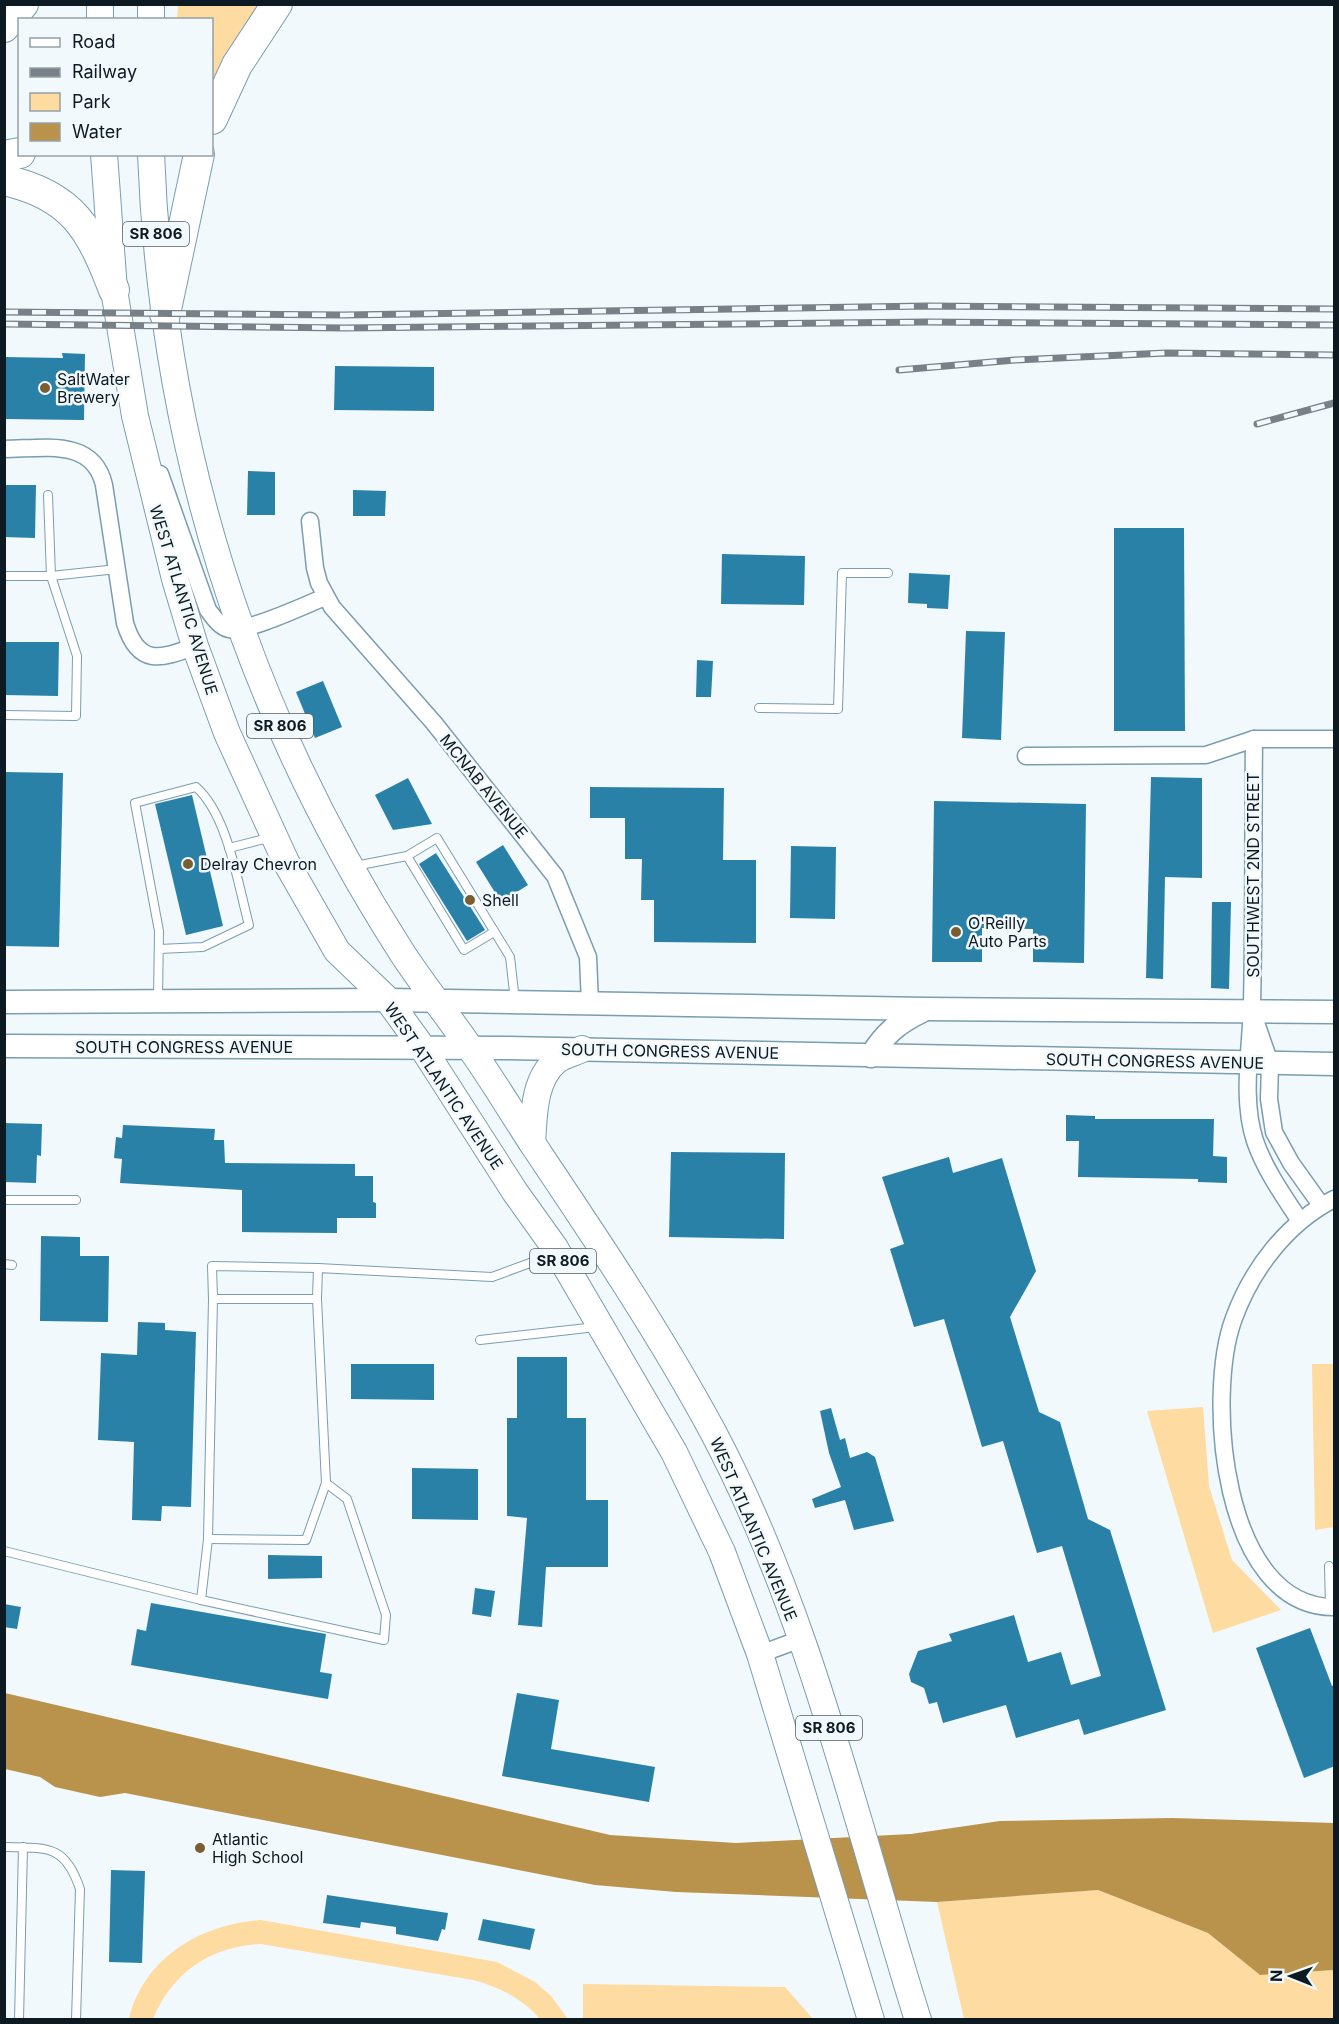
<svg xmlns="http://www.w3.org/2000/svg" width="1339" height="2024" viewBox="0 0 1339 2024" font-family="Inter,sans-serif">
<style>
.green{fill:#fddba1}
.water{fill:#b9924c}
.building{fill:#2981a8}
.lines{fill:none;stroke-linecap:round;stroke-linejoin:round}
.service-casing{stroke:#7a9daf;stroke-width:10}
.minor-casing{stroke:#7a9daf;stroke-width:19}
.secondary-casing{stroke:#7a9daf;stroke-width:25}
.primary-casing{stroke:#7a9daf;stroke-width:28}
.motorway-casing{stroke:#7a9daf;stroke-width:32}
.service{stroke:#fff;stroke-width:8}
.minor{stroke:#fff;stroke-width:16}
.secondary{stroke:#fff;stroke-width:22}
.primary{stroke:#fff;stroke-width:26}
.motorway{stroke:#fff;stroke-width:30}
.rail-casing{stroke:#778187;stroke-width:7}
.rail{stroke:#f2f9fd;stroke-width:4.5;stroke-dasharray:14;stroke-linecap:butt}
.poi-dot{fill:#785e30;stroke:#f2f9fd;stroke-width:2}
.labels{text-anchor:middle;stroke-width:5;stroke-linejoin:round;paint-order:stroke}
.shield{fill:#f2f9fd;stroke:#525d63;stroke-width:1.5}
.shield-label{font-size:15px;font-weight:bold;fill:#0d1a21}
.poi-label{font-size:16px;fill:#0d1a21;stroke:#f2f9fd;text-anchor:start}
.street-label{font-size:16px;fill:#0d1a21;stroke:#f2f9fd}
</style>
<rect width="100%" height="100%" fill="#f2f9fd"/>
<g class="green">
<path d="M178,5H259L241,29L212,90V20H177Z"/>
<path d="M1312,1364H1334V1527L1315,1530Z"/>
<path d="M1203,1407L1209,1486L1232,1560L1281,1610L1213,1633L1147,1411Z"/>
<path d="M1098,1890L1208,1933L1260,1975L1334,1970V2019H964L937,1902Z"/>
<path d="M261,1920L497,1962L535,1982L551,1996L568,2019H540C522,1998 499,1987 473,1980L261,1944C210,1946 172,1973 153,2019H129C144,1957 201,1924 261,1920Z"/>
<path d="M583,1984L785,1987L813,2019H583Z"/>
</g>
<path class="water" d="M5,1693L610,1835L736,1843L911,1834L1000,1821L1172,1818L1334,1823V1970L1260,1975L1208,1933L1098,1890L937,1902L676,1892L595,1885L125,1793L100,1797L55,1787L40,1777L5,1769Z"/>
<g class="building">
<path d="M62,353L85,354L84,420L4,419V357L63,358Z"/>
<path d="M335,366L434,367V411L334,410Z"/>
<path d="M248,471L275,472V515H247Z"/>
<path d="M4,485H36L35,538L4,537Z"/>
<path d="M353,490L386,491L385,516H353Z"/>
<path d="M1114,528H1184L1185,731H1114Z"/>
<path d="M722,554L805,556L804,605L721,604Z"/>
<path d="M909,573L950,575L948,609L927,608V604L908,603Z"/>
<path d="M966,631L1005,632L1001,740L962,738Z"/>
<path d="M4,642H59L58,696L4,695Z"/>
<path d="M697,660L713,661L711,697H696Z"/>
<path d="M323,681L342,727L315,738L296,692Z"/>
<path d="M4,772L63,773L59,947L4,946Z"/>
<path d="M1151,777L1202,778V878L1165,877L1163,979L1146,978Z"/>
<path d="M408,778L432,824L393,830L375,795Z"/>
<path d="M590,787L724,788L723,860H756V943L654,942V900H641L642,859H625V818H590Z"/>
<path d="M192,795L223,926L186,935L155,804Z"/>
<path d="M934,801L1086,804L1084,963L1033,962V929L982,928V962H932Z"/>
<path d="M503,845L528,885L501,902L476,862Z"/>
<path d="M791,846L836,847L835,919L790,918Z"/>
<path d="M436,853L485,930L467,941L419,864Z"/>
<path d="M1212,902H1231L1229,989L1211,988Z"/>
<path d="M1066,1115L1095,1116V1119H1214L1213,1156L1227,1157V1183L1198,1182V1179L1078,1177L1079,1141H1066Z"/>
<path d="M4,1123L42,1124L41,1156L37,1155L36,1183L4,1182Z"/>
<path d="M123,1125L215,1129L214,1140H224L225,1163L355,1164V1176H373V1202L376,1203V1218H337V1233L242,1232V1190L120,1183L122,1159L114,1158L116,1137L122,1138Z"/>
<path d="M671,1152L785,1153L784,1239L669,1237Z"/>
<path d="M949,1157L953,1173L1002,1158L1036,1271L1010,1317L1039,1412L1060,1422L1088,1519L1110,1530L1166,1710L1084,1735L1079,1719L1016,1738L1006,1705L943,1723L937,1702L929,1704L924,1688L911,1682L909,1674L918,1651L952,1641L949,1634L1014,1615L1028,1662L1061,1652L1071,1685L1101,1676L1062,1546L1037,1553L1003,1441L982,1447L944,1319L914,1327L890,1249L904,1244L882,1177Z"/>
<path d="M41,1236L80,1237V1256H109L108,1322L40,1321Z"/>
<path d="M138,1322L165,1323V1330L196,1332L191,1507L162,1506L161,1521L132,1520L134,1442L98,1440L101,1353L137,1355Z"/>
<path d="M517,1357H567V1418H586V1500H608V1567H546L542,1627L518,1625L527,1518L507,1516V1418H517Z"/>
<path d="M351,1364H434V1400L351,1399Z"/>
<path d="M831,1408L840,1440L845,1438L850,1458L867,1452L875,1457L894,1521L854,1530L845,1500L815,1508L812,1499L841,1487L829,1453L820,1411Z"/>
<path d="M412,1468L478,1469V1520L412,1519Z"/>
<path d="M268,1555L322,1556V1578L268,1579Z"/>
<path d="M475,1588L495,1591L491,1617L472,1614Z"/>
<path d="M151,1603L326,1634L320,1672L332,1674L328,1699L131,1665L137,1629L146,1631Z"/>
<path d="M4,1604L21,1607L17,1629L4,1627Z"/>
<path d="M1310,1628L1332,1686L1335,1685V1766L1304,1778L1256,1648Z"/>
<path d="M517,1693L559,1700L551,1749L655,1767L649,1802L502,1776Z"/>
<path d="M111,1870L145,1871L142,1963L109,1962Z"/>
<path d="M327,1895L448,1913L445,1930L442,1929L438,1941L396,1934V1927L361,1922L360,1928L323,1923Z"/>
<path d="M483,1919L535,1929L530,1950L478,1940Z"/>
</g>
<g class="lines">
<defs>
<g id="service">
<path d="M4,576H51L117,569"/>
<path d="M759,708L838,709L842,573H888"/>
<path d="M4,715L76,716L77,656L51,576L48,495"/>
<path d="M229,848L272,837"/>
<path d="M355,866L407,856"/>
<path d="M494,932L464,950L407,856L437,838L510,957L515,1001"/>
<path d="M158,999L159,931L135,803L196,787C228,815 238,885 249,925L203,947L159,949"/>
<path d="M4,1200H76"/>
<path d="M4,1264L12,1265"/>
<path d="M213,1299L212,1266L318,1268"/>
<path d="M480,1340L596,1327"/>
<path d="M208,1539L306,1540L326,1483L317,1299"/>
<path d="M4,1551L201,1600L208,1539L213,1299H317L318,1268L492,1277L530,1263L552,1250"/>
<path d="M1329,1566L1330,1607"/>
<path d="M201,1600L384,1640L386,1615L347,1499L326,1483"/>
<path d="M4,1847C47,1848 65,1844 80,1889L76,2020"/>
<path d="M19,2020L23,1847"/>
</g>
<g id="minor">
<path d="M4,449C42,449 93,437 104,485L125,623C138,666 160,660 195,646"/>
<path d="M160,474L208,610C214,618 220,627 229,629C249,632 305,605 325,597"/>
<path d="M310,521L315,568L319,583L332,607L434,723L555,876L588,957L590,1003"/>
<path d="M1254,739C1253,827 1254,916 1252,1004C1251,1048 1241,1099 1255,1141C1265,1170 1283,1195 1300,1221"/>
<path d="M1026,756L1206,755L1254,739H1334"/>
<path d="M1255,1020L1270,1063L1269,1099L1274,1132L1291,1163L1321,1205"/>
<path d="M1334,1199C1287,1223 1252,1269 1234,1318C1205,1395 1222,1608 1334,1607"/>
<path d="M760,1654L801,1639"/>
</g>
<g id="secondary">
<path d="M4,1002L388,1000L927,1009L1334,1012"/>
<path d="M4,1046L504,1048L1334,1064"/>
<path d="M871,1056C885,1033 899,1022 922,1011"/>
</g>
<g id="primary">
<path d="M100,4V20"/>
<path d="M151,20V4"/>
<path d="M104,154L114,290L135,416L175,579L195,646L227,733L286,862L337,951L388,1000L422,1047L515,1192L555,1248L674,1452L722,1552L760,1654L871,2020"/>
<path d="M151,154C162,443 244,705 399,948C421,983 447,1014 470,1048C492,1079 511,1111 532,1143C595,1237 658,1330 712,1430C809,1612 856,1823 918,2020"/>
<path d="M532,1143C534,1117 533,1080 556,1061C562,1056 574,1053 582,1049"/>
</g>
<g id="motorway">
<path d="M4,27L23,4"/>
<path d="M212,119L237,65L277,4"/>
<path d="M4,156L20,153"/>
<path d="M4,180C73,195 91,230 114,290"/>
<path d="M165,314L199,154"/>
</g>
</defs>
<use href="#service" class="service-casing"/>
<use href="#minor" class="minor-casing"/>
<use href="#secondary" class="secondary-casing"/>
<use href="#primary" class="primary-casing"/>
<use href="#motorway" class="motorway-casing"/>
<use href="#service" class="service"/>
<use href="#minor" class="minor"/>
<use href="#secondary" class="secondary"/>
<use href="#primary" class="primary"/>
<use href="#motorway" class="motorway"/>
<defs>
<g id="rail">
<path d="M4,312L344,315L928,306L1334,309"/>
<path d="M4,324L344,328L927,322L1334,325"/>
<path d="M899,370L1015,360L1166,353L1334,355"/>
<path d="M1257,424L1334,403"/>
</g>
</defs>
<use href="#rail" class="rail-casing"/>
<use href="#rail" class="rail"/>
</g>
<g class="poi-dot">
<circle cx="45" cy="388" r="6"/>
<circle cx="188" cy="864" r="6"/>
<circle cx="470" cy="900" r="6"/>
<circle cx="956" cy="932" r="6"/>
<circle cx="200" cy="1848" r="6"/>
</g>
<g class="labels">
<g class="shield">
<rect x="123" y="222" width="66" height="24" rx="4.5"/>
<rect x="247" y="714" width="66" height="24" rx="4.5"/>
<rect x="530" y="1249" width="66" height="24" rx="4.5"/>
<rect x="796" y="1716" width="66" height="24" rx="4.5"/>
</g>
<g class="shield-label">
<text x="156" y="239">SR 806</text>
<text x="280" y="731">SR 806</text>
<text x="563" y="1266">SR 806</text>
<text x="829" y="1733">SR 806</text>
</g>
<g class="poi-label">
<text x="57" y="385">SaltWater<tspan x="57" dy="18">Brewery</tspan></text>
<text x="200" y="870">Delray Chevron</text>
<text x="482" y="906">Shell</text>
<text x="968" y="929">O'Reilly<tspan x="968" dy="18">Auto Parts</tspan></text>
<text x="212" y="1845">Atlantic<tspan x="212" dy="18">High School</tspan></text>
</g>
<g class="street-label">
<text transform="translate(184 600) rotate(73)" y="6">WEST ATLANTIC AVENUE</text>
<text transform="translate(484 786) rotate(51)" y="6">MCNAB AVENUE</text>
<text transform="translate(1253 875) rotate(-90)" y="6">SOUTHWEST 2ND STREET</text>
<text x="184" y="1053">SOUTH CONGRESS AVENUE</text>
<text transform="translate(670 1051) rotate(1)" y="6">SOUTH CONGRESS AVENUE</text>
<text transform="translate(1155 1061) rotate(1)" y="6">SOUTH CONGRESS AVENUE</text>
<text transform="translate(444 1086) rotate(56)" y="6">WEST ATLANTIC AVENUE</text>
<text transform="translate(754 1529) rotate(67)" y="6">WEST ATLANTIC AVENUE</text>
</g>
</g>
<rect width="1339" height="2024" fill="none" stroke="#0d1a21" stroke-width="12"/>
<rect x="18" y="18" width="195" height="138" fill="#f2f9fd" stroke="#96a0a5" stroke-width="1.5"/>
<rect x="30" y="38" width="30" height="9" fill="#ffffff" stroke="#96a0a5" stroke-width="1.5"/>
<text x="72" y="48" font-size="18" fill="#0d1a21">Road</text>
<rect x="30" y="68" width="30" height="9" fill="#778187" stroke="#96a0a5" stroke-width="1.5"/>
<text x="72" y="78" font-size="18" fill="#0d1a21">Railway</text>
<rect x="30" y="93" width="30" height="18" fill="#fddba1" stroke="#96a0a5" stroke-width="1.5"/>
<text x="72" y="108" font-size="18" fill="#0d1a21">Park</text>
<rect x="30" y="123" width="30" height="18" fill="#b9924c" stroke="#96a0a5" stroke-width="1.5"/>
<text x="72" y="138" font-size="18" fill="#0d1a21">Water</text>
<g transform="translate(1291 1976) rotate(271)" stroke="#f2f9fd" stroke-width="4.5" paint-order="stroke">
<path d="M0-4.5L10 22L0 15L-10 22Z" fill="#0d1a21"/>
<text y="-9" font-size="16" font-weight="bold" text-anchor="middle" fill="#0d1a21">N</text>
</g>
</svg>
